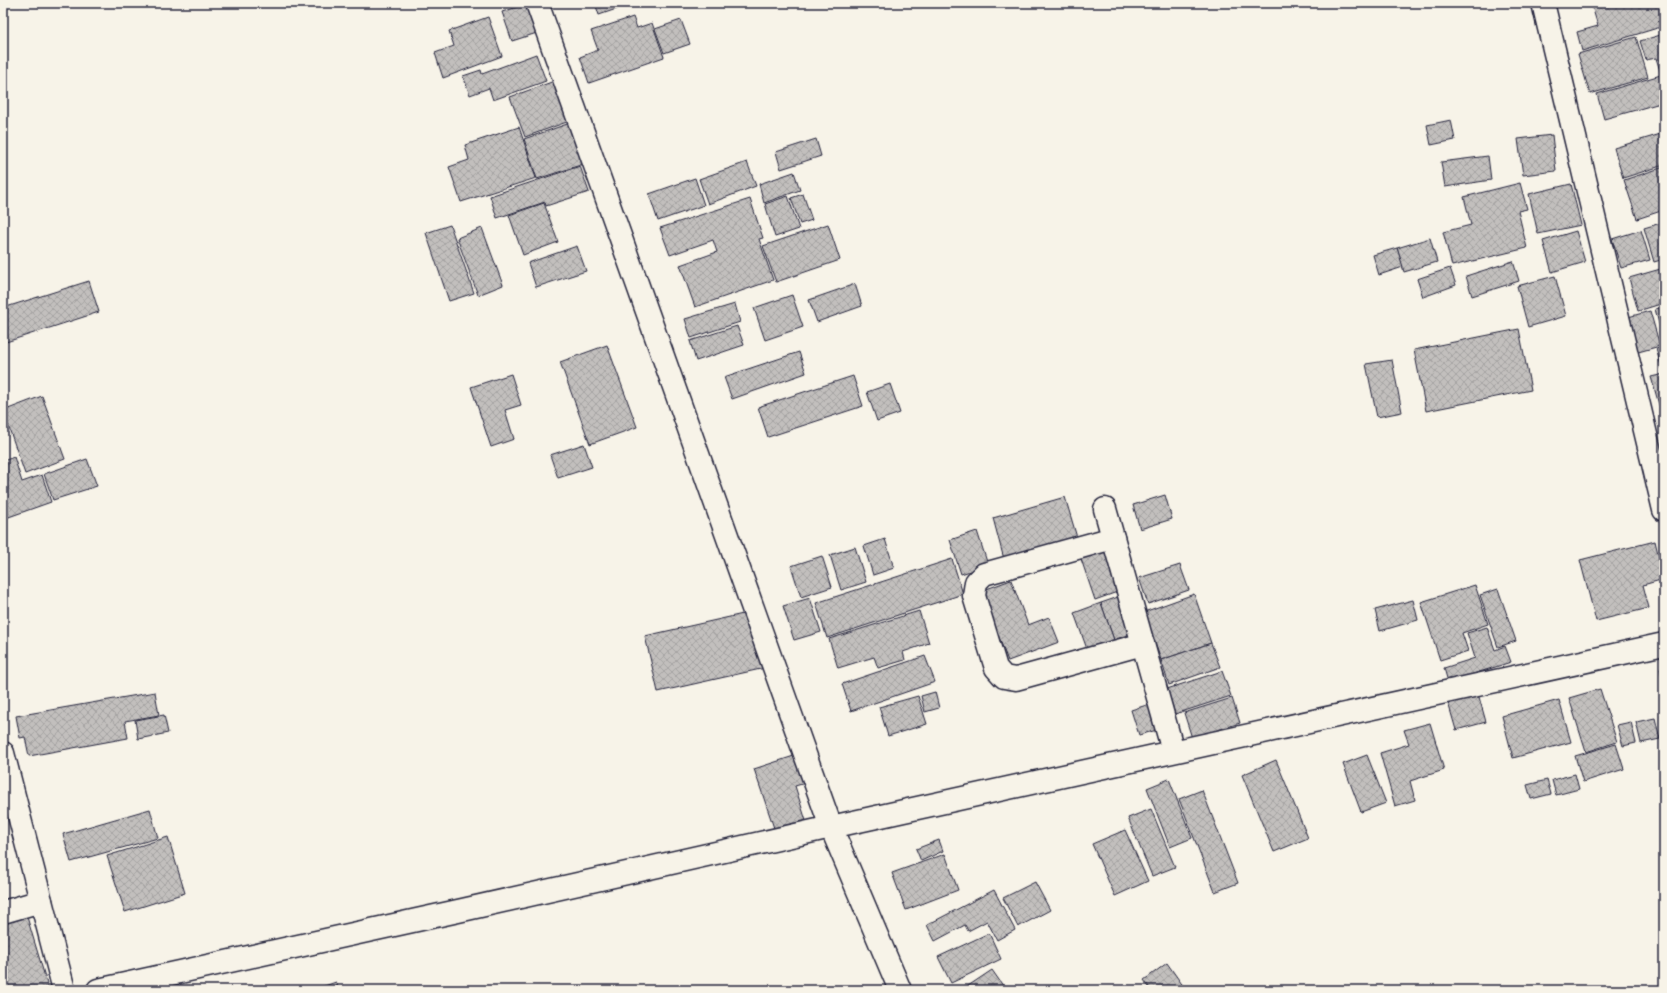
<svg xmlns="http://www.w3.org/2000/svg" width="1667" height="993" viewBox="0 0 1667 993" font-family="Mynerve,sans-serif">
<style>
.building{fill:url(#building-cross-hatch);stroke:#22223b}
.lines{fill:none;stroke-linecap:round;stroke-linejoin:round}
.minor-casing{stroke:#22223b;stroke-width:25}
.minor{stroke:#f7f3e8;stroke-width:22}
</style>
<defs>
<pattern id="building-cross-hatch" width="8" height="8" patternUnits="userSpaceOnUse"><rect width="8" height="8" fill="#c2bfbd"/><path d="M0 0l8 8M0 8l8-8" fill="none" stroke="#a6a4a3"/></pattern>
</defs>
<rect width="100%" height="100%" fill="#f7f3e8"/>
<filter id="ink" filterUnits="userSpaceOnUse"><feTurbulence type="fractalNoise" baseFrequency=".025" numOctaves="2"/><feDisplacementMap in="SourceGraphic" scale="8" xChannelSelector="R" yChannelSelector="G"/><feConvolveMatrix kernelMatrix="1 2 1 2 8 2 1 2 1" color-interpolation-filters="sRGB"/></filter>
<g filter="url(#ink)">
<g class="building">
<path d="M530,3L540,32L512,41L502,12Z"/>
<path d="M595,3H634L599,15Z"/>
<path d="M1591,3H1664V26L1582,51L1577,32L1598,26Z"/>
<path d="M488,17L502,56L443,78L435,53L454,46L449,31Z"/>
<path d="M633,17L637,28L652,23L664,57L589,83L580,57L598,50L591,31Z"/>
<path d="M681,20L690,44L664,53L655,29Z"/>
<path d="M1664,34V73L1661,74L1656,58L1646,60L1640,41Z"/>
<path d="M1636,37L1648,77L1590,94L1578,54Z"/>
<path d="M536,54L546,81L493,100L489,88L470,95L463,76L481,70L482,74Z"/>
<path d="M1664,74V102L1604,119L1597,94Z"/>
<path d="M560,79L575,119L525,137L510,97Z"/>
<path d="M1451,120L1455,140L1431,145L1427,125Z"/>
<path d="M576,121L590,162L537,179L524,139Z"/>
<path d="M519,127L536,178L461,202L449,167L469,160L465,145Z"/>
<path d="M1664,133V165L1623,178L1614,148Z"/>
<path d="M1552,135L1556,171L1523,175L1518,139Z"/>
<path d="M816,139L821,156L781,169L776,152Z"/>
<path d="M1488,156L1491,180L1445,187L1441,162Z"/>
<path d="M747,162L756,186L708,204L699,179Z"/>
<path d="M580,166L589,192L546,206L545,202L497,218L490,196Z"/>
<path d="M1664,167V210L1637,219L1624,180Z"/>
<path d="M794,172L800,190L764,203L759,184Z"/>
<path d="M695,178L704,205L658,221L649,194Z"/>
<path d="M1520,183L1527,209L1518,211L1527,248L1452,266L1443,232L1471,225L1464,197Z"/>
<path d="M1571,184L1581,225L1538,234L1529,194Z"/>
<path d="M803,194L812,220L800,224L791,198Z"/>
<path d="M788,196L799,229L775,237L765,204Z"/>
<path d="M750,199L763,238L759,239L773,280L695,307L680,265L717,252L713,240L670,255L660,228Z"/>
<path d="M544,203L558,242L523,255L509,215Z"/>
<path d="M1664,222V259L1654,262L1644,228Z"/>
<path d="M828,224L840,260L776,282L763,246Z"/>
<path d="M450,225L474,293L449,301L426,233Z"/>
<path d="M482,228L503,285L478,295L457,238Z"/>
<path d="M1641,230L1650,260L1621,268L1612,239Z"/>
<path d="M1576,231L1585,262L1552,272L1543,241Z"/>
<path d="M1430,238L1437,262L1404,272L1397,248Z"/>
<path d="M577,246L586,271L536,287L528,263Z"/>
<path d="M1397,248L1403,267L1379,275L1373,255Z"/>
<path d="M1513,261L1519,281L1472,296L1466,276Z"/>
<path d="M1450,268L1456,285L1423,297L1417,279Z"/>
<path d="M1664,268V303L1638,311L1629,278Z"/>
<path d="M1555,276L1566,316L1528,327L1517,286Z"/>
<path d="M89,281L99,312L3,343V308Z"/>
<path d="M855,284L862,306L817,322L809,300Z"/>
<path d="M792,295L803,327L765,340L754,308Z"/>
<path d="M735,304L740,322L691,338L685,319Z"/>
<path d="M1664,307V342L1655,309Z"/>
<path d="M1650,311L1660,346L1631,354L1621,319Z"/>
<path d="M737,326L744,345L696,361L690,341Z"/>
<path d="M1519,329L1531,390L1426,411L1414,350Z"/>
<path d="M607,345L637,427L590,444L560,362Z"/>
<path d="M1664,347V369H1662L1656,349Z"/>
<path d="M799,352L806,373L732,399L724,377Z"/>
<path d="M1392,360L1402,412L1377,417L1366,364Z"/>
<path d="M511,374L521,405L505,410L514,439L491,447L471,387Z"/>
<path d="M1664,374V415H1662L1651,377Z"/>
<path d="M853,376L863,406L768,437L758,407Z"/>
<path d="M890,384L900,413L877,421L867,392Z"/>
<path d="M42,396L65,459L25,474L3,411Z"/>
<path d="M584,444L592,467L558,478L550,455Z"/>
<path d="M14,457L22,482L42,475L51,502L3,519V461Z"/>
<path d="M87,459L97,486L53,500L44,474Z"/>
<path d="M1165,495L1172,519L1140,529L1133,505Z"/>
<path d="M1065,497L1078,541L1005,563L993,518Z"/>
<path d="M977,531L988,565L961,574L950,540Z"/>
<path d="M885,539L894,568L873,575L864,546Z"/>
<path d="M1655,541L1664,579L1643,585L1649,608L1596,621L1580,560Z"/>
<path d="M855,547L866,582L841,590L830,555Z"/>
<path d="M1106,551L1120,591L1095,600L1081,559Z"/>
<path d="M822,556L832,587L801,597L791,566Z"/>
<path d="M952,559L963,594L827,638L816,603Z"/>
<path d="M1180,565L1189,590L1148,604L1139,578Z"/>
<path d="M1011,580L1028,625L1049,617L1059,642L1008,661L981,591Z"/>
<path d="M1475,585L1488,624L1462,633L1468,651L1440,660L1421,602Z"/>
<path d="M1498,589L1516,641L1498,647L1480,595Z"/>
<path d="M1194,594L1211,643L1161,660L1144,612Z"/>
<path d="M1124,595L1138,631L1114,640L1101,603Z"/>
<path d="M810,598L821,632L794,640L783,606Z"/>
<path d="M1413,600L1418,620L1380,631L1375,610Z"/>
<path d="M1101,603L1114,640L1087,649L1074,613Z"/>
<path d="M919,611L929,643L903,652L905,660L878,668L874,657L838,668L829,639Z"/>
<path d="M752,612L765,668L658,692L645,636Z"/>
<path d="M1487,627L1495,650L1505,646L1511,662L1448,682L1444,668L1475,658L1467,633Z"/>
<path d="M1211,643L1220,667L1169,685L1161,660Z"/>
<path d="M925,656L935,682L851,711L842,684Z"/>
<path d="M1664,667V688L1660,668Z"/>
<path d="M1222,671L1231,696L1175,714L1167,689Z"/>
<path d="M1600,689L1617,742L1586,752L1569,698Z"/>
<path d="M1477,690L1486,722L1456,730L1447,699Z"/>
<path d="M155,692L159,715L125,721L128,738L29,756L25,737L20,738L16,716Z"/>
<path d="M935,692L939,708L925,712L921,696Z"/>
<path d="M918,696L927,724L888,736L879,707Z"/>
<path d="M1232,698L1240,723L1192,738L1184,713Z"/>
<path d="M1559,700L1571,742L1513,758L1502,716Z"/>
<path d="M1156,702L1164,728L1139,735L1131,710Z"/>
<path d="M164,715L168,733L138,739L135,720Z"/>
<path d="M1664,715V728L1661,716Z"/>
<path d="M1655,718L1660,739L1641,743L1636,722Z"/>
<path d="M1631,722L1636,743L1623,746L1617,725Z"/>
<path d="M1430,723L1444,770L1410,781L1415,800L1395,806L1380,753L1409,744L1404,730Z"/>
<path d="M1616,744L1624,769L1583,782L1575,756Z"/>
<path d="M803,753L812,781L795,786L807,824L776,834L754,769Z"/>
<path d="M1367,755L1386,803L1361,812L1343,764Z"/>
<path d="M1276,760L1308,838L1274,852L1242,775Z"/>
<path d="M1575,774L1579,789L1556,795L1552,780Z"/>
<path d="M1169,779L1192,838L1170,847L1147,788Z"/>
<path d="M1547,780L1551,794L1531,799L1527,785Z"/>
<path d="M1202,790L1238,883L1215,892L1179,799Z"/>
<path d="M150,809L158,838L71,862L63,834Z"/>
<path d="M1151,809L1175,867L1152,876L1128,818Z"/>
<path d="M1125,830L1148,881L1115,896L1092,844Z"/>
<path d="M168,837L185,893L125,912L107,856Z"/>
<path d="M939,840L943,851L921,861L916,849Z"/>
<path d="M945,854L958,890L906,910L892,873Z"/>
<path d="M1035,882L1050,910L1018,927L1003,898Z"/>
<path d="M994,890L1015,930L997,940L987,921L968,931L965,925L935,941L927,925Z"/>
<path d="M27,917L48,987L39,990H8L3,975V924Z"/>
<path d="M989,933L1001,959L951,983L938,957Z"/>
<path d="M1167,963L1186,990H1151L1144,980Z"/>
<path d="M992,970L1006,990H962Z"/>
<path d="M336,982L339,990H313Z"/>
</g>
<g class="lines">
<defs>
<g id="minor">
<path d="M537,3L831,827L900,990"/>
<path d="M1543,3L1664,510"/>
<path d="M1105,509L1173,751"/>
<path d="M1113,538L984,574L976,582L974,596L996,668L1004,677L1016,679L1143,644"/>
<path d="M3,753L64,990"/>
<path d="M3,912L41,901"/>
<path d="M98,990L458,911L831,827L1664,644"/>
</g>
</defs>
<use href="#minor" class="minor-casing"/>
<use href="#minor" class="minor"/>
</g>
</g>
<rect width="1667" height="993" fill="none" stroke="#f7f3e8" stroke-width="16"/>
<rect x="8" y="8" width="1651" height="977" fill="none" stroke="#22223b" stroke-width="1.5" filter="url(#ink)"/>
</svg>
